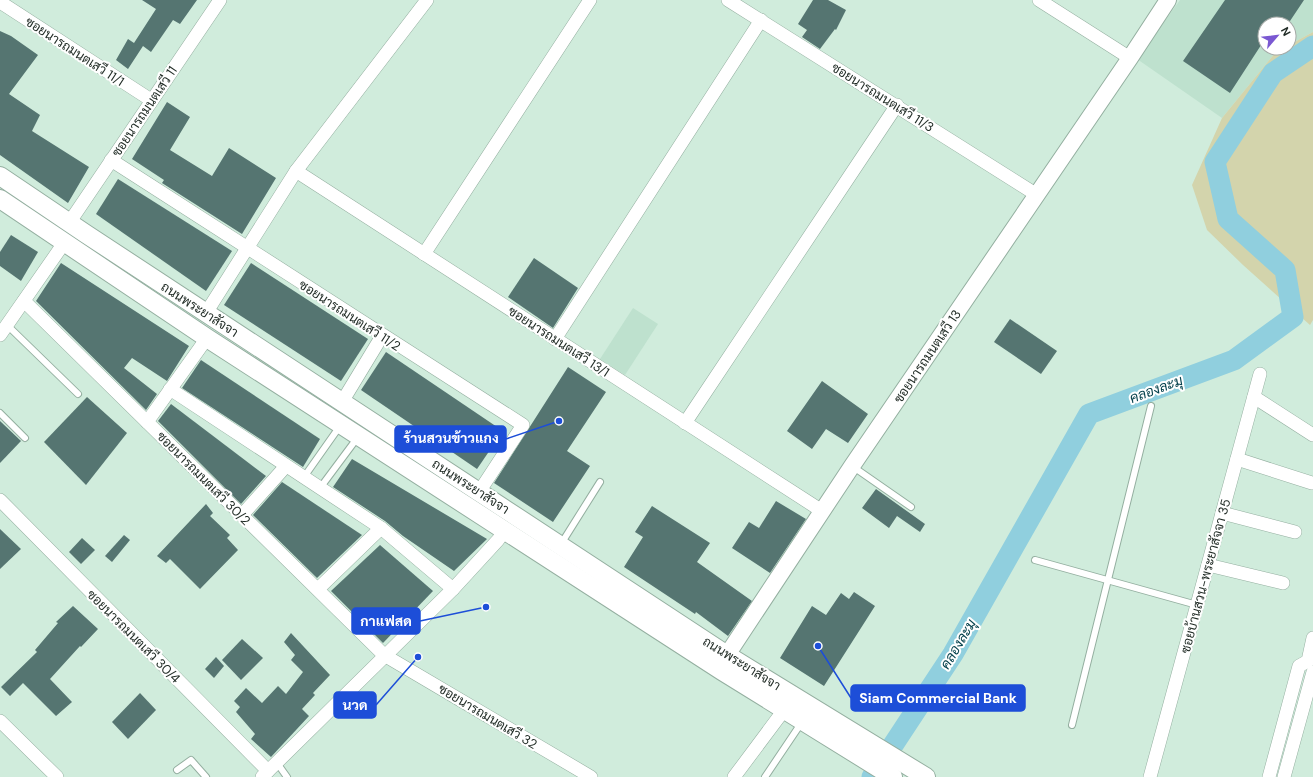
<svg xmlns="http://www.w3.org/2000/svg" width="1313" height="777" viewBox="0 0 1313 777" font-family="'DM Sans',Sarabun,sans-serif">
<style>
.built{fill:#bee1ce}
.green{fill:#d3d4ac}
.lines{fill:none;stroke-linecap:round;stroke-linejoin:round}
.river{stroke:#90cfde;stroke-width:21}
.building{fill:#557571}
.service-casing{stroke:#94afa0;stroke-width:8}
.minor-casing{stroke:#94afa0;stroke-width:14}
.tertiary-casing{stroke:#94afa0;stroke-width:18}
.secondary-casing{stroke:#94afa0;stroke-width:20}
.service{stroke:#fff;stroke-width:6}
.minor{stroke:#fff;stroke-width:13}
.tertiary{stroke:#fff;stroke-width:16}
.secondary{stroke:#fff;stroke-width:18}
.labels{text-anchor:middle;stroke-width:4;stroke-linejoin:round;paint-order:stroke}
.street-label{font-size:13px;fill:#1f2a24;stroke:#fff}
.water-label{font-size:14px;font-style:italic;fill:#06424d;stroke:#fff}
.leader{fill:none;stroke:#1d4ed8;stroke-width:1.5}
.callout-dot{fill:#1d4ed8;stroke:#fff;stroke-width:1.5}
.callout{fill:#1d4ed8;stroke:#1d4ed8;stroke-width:1.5}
.callout-label{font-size:14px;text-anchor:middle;font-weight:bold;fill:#fff}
</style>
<rect width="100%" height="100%" fill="#d0ecdc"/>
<g class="built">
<path d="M1180,0H1313V32L1289,45V24H1265V48H1284L1275,53L1222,118L1137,59Z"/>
<path d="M633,308L658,324L625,375L600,359Z"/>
</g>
<path class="green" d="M1313,32V320L1310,325L1243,265L1207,230L1192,185L1222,118L1275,53L1284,48H1289V45Z"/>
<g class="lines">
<path class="river" d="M872,777L953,654L1089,414L1234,360L1293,317L1285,270L1228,219L1215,162L1273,73L1313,46"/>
</g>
<g class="building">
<path d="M142,0H197L180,24L173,20L151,52L143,46L128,69L116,60L128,39L134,43L156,9Z"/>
<path d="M813,0H828L846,10L836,30L835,29L820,49L802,37L807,30L798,24Z"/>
<path d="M1225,0H1304L1288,24L1278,19L1275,24H1265V39L1230,93L1183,61Z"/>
<path d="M0,31L11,36L38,55L9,94L40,115L32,131L89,167L68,203L0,155Z"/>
<path d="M167,102L190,117L170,150L212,176L229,148L276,178L242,234L162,183L164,180L132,159Z"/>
<path d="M118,179L232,251L206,291L96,214Z"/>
<path d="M11,235L38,252L21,281L0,266V252Z"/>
<path d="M534,258L578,288L553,328L508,297Z"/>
<path d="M61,263L189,346L167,381L132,358L124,368L157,394L146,410L36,301Z"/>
<path d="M251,263L368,339L341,381L224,305Z"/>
<path d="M1010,319L1057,351L1041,374L994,342Z"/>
<path d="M386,352L503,431L477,469L361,390Z"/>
<path d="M201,360L320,439L303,467L182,388Z"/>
<path d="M568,367L606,392L567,451L590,466L553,522L494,483Z"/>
<path d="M822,381L868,414L848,443L826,429L812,449L787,431Z"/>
<path d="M87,397L127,433L86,485L44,442Z"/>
<path d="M171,404L266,476L241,504L158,421Z"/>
<path d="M0,421L21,441L0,463Z"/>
<path d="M352,459L487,539L454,571L403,536L385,521L333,487Z"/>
<path d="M282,482L362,535L317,578L253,515Z"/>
<path d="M876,489L925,524L920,532L897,516L889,528L862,508Z"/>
<path d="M776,501L806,519L770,573L732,548L749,522L759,528Z"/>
<path d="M206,504L213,513L210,516L230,535L227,538L238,550L200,589L170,559L166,563L157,556Z"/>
<path d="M652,506L710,543L697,562L752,601L728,636L696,612L695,614L624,567L643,537L635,532Z"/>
<path d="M0,529L21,549L0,569Z"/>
<path d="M124,535L130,540L112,562L105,556Z"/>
<path d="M82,538L95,550L81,564L69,552Z"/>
<path d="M380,545L433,591L383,643L331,591Z"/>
<path d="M854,592L875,606L824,686L780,658L812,606L826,615L841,593L849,599Z"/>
<path d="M73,606L98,629L81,647L80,646L50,679L72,702L56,716L23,683L10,696L1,687L37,652L35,650L58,623L56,622Z"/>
<path d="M291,633L330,675L313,693L315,695L302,709L309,716L271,757L251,739L255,734L236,712L240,707L234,701L246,688L262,703L278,686L286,694L303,672L291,660L295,655L284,642Z"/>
<path d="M242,639L263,658L241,680L222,660Z"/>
<path d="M216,657L224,666L214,678L205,669Z"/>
<path d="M140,693L156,710L128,739L112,722Z"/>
</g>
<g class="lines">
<defs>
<g id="service">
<path d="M7,325L78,394"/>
<path d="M0,413L25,438"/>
<path d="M852,466L911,507"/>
<path d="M304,477L340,426"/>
<path d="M320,488L358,437"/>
<path d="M561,544L600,482"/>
<path d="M1035,560L1197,605"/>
<path d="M1072,725L1151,406"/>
<path d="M277,763L287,777"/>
<path d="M177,770L191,760L206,777"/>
<path d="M765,777L802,722"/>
</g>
<g id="minor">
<path d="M728,0L1037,195"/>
<path d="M1039,0L1130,58"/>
<path d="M0,2L151,100"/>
<path d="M111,160L523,425L479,492"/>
<path d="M296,171L822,511"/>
<path d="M69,223L220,0"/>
<path d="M424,254L590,0"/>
<path d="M24,301L384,655L591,777"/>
<path d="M206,313L296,171L427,0"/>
<path d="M0,335L64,243"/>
<path d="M555,339L761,20"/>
<path d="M170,389L381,528L453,589"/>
<path d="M1254,397L1313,435"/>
<path d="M342,402L382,336"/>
<path d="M147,422L207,338"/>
<path d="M685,423L897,105"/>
<path d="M1237,459L1312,483"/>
<path d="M0,500L268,771"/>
<path d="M1222,513L1295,532"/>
<path d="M242,515L286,466"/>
<path d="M1208,565L1283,583"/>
<path d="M318,589L381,528"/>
<path d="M0,721L57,777"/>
<path d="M262,777L453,589L498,540L505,530"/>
<path d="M734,777L784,710"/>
<path d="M1150,777L1260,374"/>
<path d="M1269,777L1299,666L1308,661L1313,638"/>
<path d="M1284,777L1313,672"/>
</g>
<path id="tertiary" d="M727,655L852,466L1130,58L1168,0"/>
<g id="secondary">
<path d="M0,176L86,234L727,655L926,777"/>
<path d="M0,199L207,338L722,671L893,777"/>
</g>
</defs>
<use href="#service" class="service-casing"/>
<use href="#minor" class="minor-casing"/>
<use href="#tertiary" class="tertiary-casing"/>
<use href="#secondary" class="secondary-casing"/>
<use href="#service" class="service"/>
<use href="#minor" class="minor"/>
<use href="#tertiary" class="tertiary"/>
<use href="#secondary" class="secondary"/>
</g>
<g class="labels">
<g class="street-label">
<text transform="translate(75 51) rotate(33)" y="5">ซอยนารถมนตเสวี 11/1</text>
<text transform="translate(883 97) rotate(32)" y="5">ซอยนารถมนตเสวี 11/3</text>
<text transform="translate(144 111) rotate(-56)" y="5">ซอยนารถมนตเสวี 11</text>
<text transform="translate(200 309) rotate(33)" y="5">ถนนพระยาสัจจา</text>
<text transform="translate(350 315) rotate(33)" y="5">ซอยนารถมนตเสวี 11/2</text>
<text transform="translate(559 341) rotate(33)" y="5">ซอยนารถมนตเสวี 13/1</text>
<text transform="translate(927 356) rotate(-56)" y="5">ซอยนารถมนตเสวี 13</text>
<text transform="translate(204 478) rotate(45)" y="5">ซอยนารถมนตเสวี 30/2</text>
<text transform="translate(471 486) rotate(33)" y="5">ถนนพระยาสัจจา</text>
<text transform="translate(1205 576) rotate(-75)" y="5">ซอยบ้านสวน-พระยาสัจจา 35</text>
<text transform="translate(134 636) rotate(45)" y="5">ซอยนารถมนตเสวี 30/4</text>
<text transform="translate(742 663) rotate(32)" y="5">ถนนพระยาสัจจา</text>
<text transform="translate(488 716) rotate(31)" y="5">ซอยนารถมนตเสวี 32</text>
</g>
<g class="water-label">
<text transform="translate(1156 389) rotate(-20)" y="5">คลองละมุ</text>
<text transform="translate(958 644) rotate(-59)" y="5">คลองละมุ</text>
</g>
</g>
<path class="leader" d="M559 421L506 439M486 607L420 621M818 646L851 698M418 657L376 705"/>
<g class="callout-dot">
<circle cx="559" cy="421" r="4"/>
<circle cx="486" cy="607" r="4"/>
<circle cx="818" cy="646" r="4"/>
<circle cx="418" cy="657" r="4"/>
</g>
<g class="callout">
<rect x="395" y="426" width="111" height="26" rx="4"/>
<rect x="352" y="608" width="68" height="26" rx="4"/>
<rect x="851" y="685" width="174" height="26" rx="4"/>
<rect x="334" y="692" width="42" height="26" rx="4"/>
</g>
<g class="callout-label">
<text x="451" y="443">ร้านสวนข้าวแกง</text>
<text x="386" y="626">กาแฟสด</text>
<text x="938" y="703">Siam Commercial Bank</text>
<text x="355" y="710">นวด</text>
</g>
<g transform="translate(1277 36) rotate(62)"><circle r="19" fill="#ffffff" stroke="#a5aaa7"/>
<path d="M0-3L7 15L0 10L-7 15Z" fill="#7a58d2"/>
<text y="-6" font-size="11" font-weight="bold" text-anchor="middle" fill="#1f2a24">N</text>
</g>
</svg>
